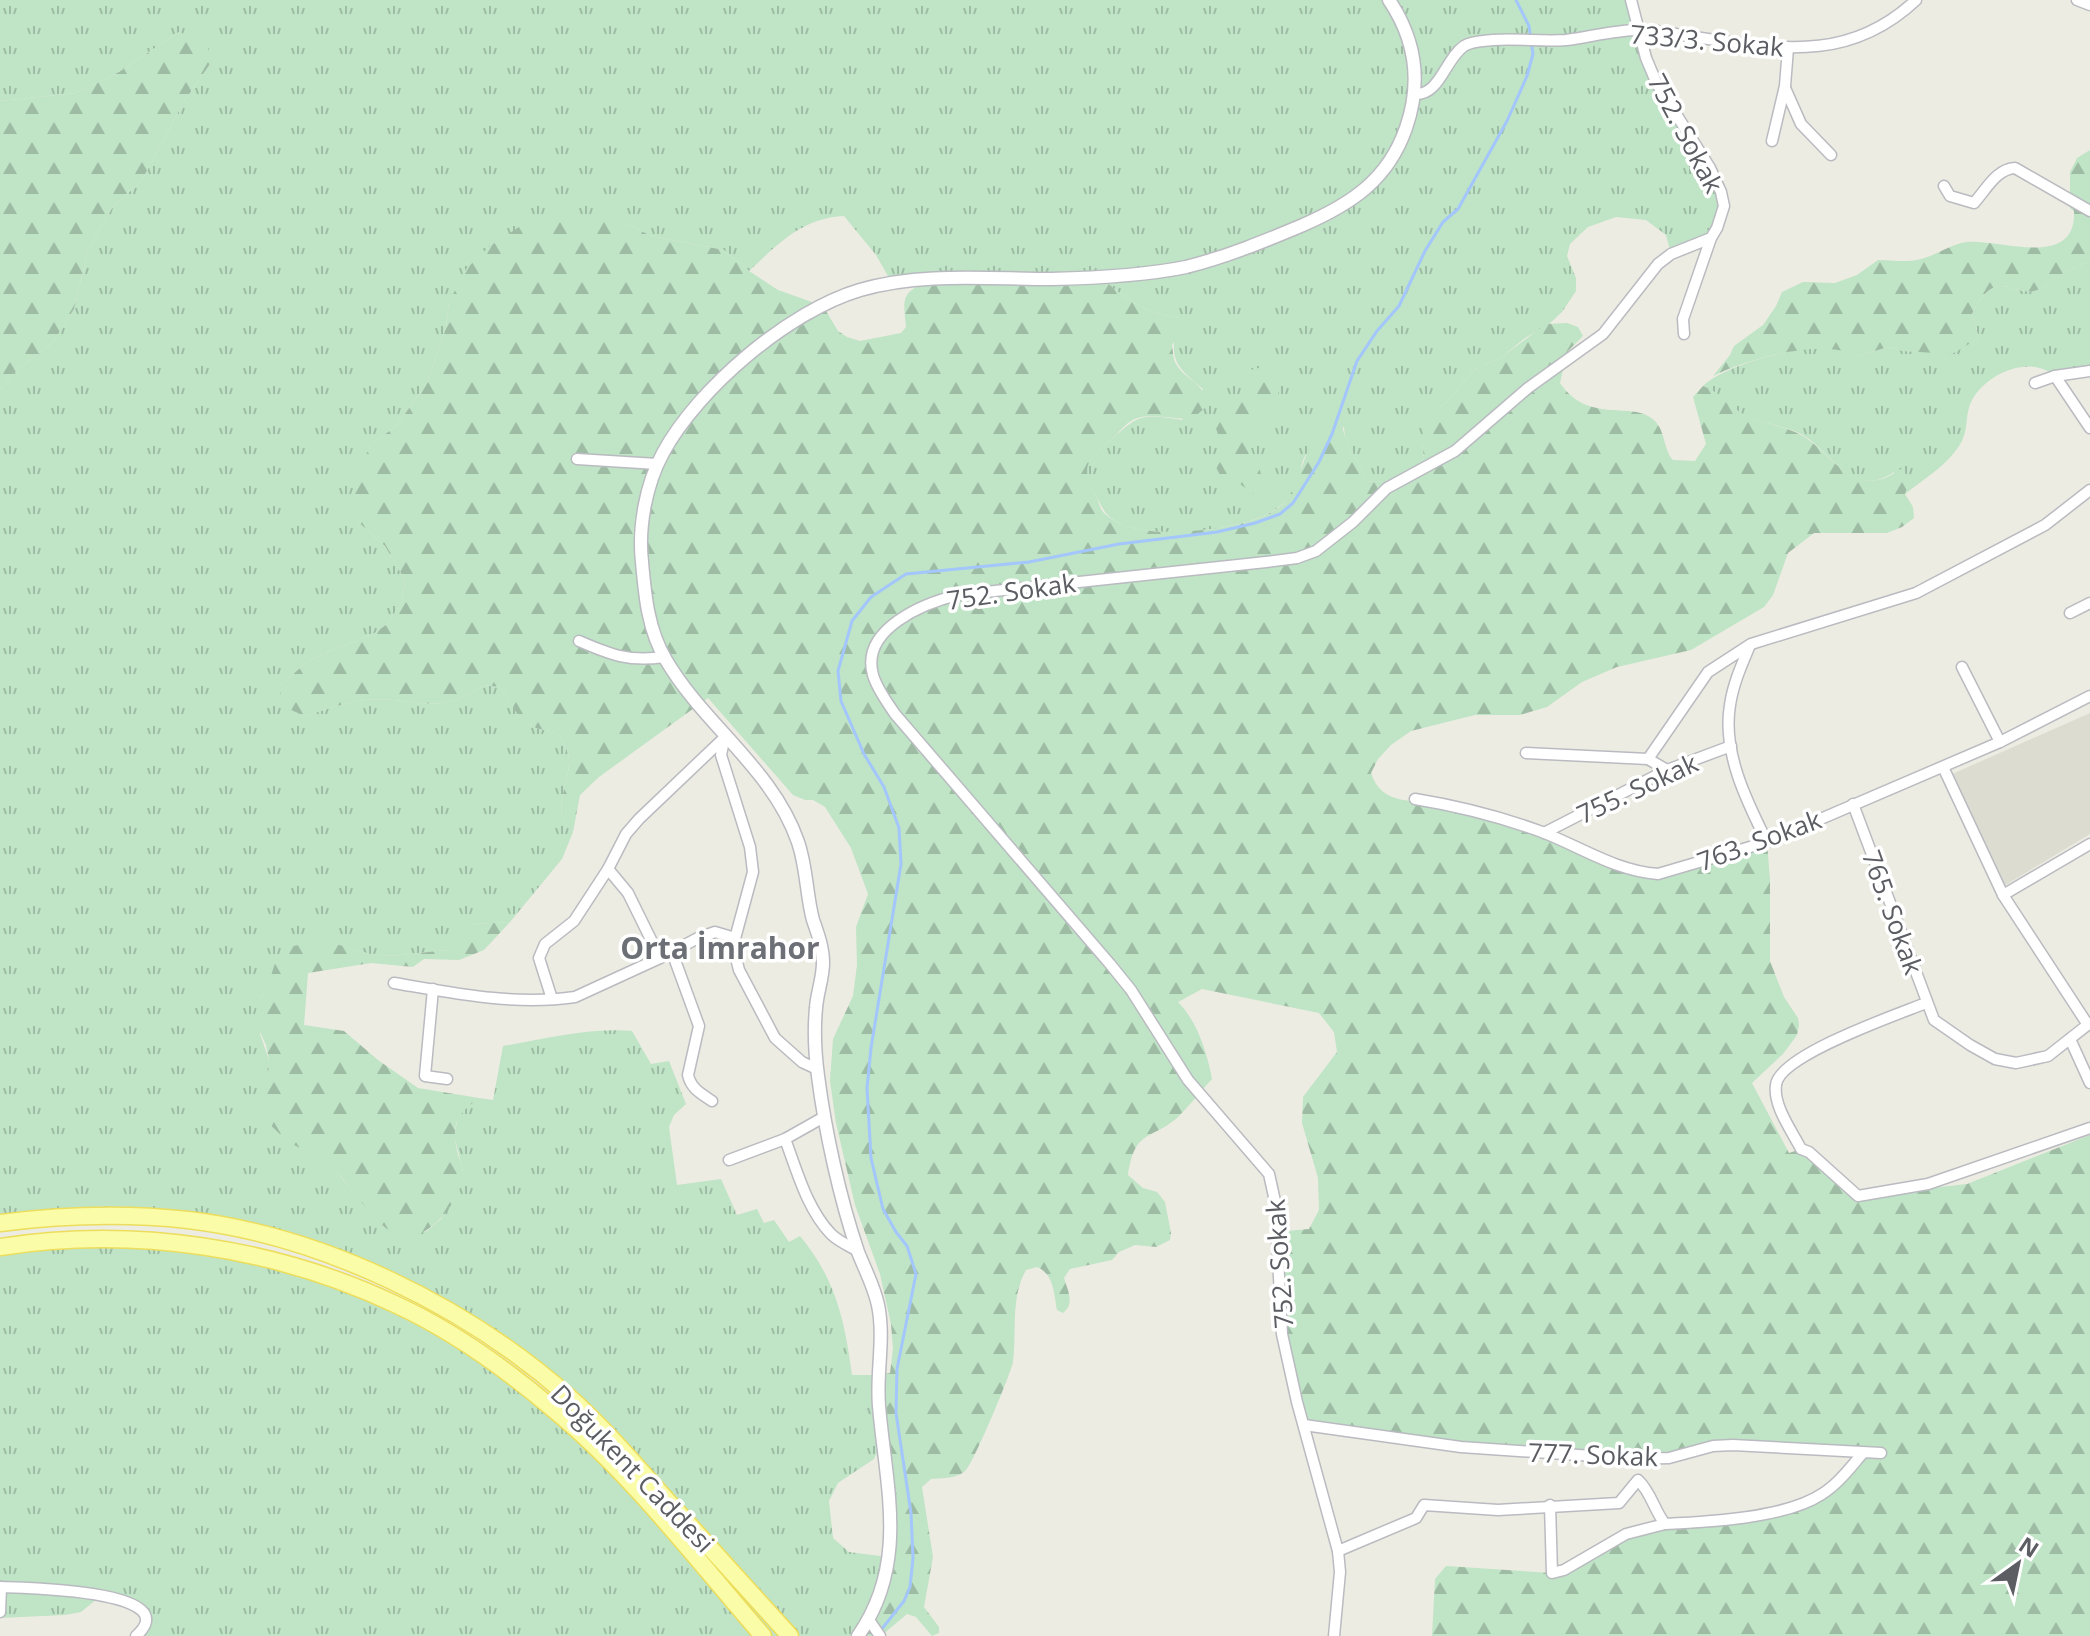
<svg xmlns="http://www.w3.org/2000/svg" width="2090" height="1636" viewBox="0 0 2090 1636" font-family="'Open Sans',sans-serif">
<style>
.education{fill:#dddcd1}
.grass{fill:url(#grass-tufts)}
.forest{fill:url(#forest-firs)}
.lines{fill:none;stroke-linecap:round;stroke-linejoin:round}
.stream{stroke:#a3c6fc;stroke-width:3}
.minor-casing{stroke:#babbc1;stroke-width:13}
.tertiary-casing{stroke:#babbc1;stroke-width:15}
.primary-casing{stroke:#ecdd5c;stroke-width:19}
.minor{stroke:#fff;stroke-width:10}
.tertiary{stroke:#fff;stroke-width:12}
.primary{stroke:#fbfca8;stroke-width:16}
.labels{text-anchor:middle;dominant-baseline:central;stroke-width:7;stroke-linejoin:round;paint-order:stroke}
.street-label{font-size:26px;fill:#5b5d63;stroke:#fff}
.quarter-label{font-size:30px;font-weight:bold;fill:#6c6f75;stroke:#fff}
</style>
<defs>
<pattern id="grass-tufts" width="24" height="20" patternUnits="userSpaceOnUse" patternTransform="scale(2)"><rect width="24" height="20" fill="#bfe4c6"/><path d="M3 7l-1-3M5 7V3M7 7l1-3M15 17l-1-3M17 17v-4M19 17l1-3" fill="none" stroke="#9ebca4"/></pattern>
<pattern id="forest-firs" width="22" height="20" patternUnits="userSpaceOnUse" patternTransform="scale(2)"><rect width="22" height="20" fill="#bfe4c6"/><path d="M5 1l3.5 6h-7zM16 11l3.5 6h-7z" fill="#9ebca4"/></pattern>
</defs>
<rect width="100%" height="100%" fill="#edece2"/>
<polygon class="education" points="2090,713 2090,834 2004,886 1950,775"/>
<g class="grass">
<path d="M0 0H1631L1646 58 1710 168 1724 206 1711 238 1671 254 1666 235 1646 220 1616 217 1588 227 1570 244 1567 256 1576 278V291L1562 312 1549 324 1525 338 1503 356 1474 370 1448 401 1437 409 1422 444 1424 458C1412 474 1387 485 1367 481L1345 437 1344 427C1333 435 1312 445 1305 456 1300 464 1301 476 1297 485 1291 500 1275 511 1261 517 1228 531 1148 540 1117 522 1104 515 1102 506 1095 494 1077 463 1091 459 1111 440 1140 413 1143 414 1182 420L1203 389C1172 364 1169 357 1179 318 1147 313 1124 299 1101 277L892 283 876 255 844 216C802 218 778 244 749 271L724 250 651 236 626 223 592 219 449 302 446 328 427 383 397 425 370 446 354 518 385 546 405 580 402 602 387 624 375 633 309 660 281 685 304 716C322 711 340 704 358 701 410 692 433 721 484 685L499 687C510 697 517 720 529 725 548 735 557 723 567 750 577 776 545 811 573 832L562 859 510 922 473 924 454 947 446 950 392 956 370 954 325 941 272 977 266 991 259 998 260 1034 269 1060 267 1121 293 1144 312 1152 334 1169 384 1227 415 1234 427 1231 441 1219 463 1171 454 1135 458 1118 465 1107 479 1098 493 1100 503 1046C546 1039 588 1027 632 1031L651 1064 669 1061 686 1104 674 1115 669 1127 677 1185 721 1179 737 1215 757 1209 764 1223 774 1220 789 1242 800 1236C836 1279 845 1322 852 1375H880L884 1438 874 1459 838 1483 829 1501 833 1538 849 1552 888 1557 858 1636H136L144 1627 141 1610 102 1595 81 1612 65 1615 0 1618V1247L187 1245 330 1277 451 1335 677 1511 517 1356 338 1258 189 1221 0 1223V389L16 371 53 342 74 309 88 250 112 208 142 180 183 103 210 64 179 32 119 72 76 93 0 101Z"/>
<path d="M2090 261V371L2055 376C2030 354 1985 374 1971 402 1964 418 1970 432 1957 449 1944 467 1923 480 1905 494L1906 488 1894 472C1852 501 1832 451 1801 434 1785 426 1765 424 1748 417 1731 409 1721 393 1703 386 1724 365 1797 346 1828 347 1839 348 1848 351 1858 356L1888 347 1903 351 1952 353 1979 338 1972 314C1998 262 2013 301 2040 289 2046 287 2051 281 2056 278 2066 271 2079 266 2090 261Z"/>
</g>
<g class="forest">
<polygon points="179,32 207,42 210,64 183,103 142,180 112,208 88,250 74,309 53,342 16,371 0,389 0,101 76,93 119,72"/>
<path d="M2090 150V261C2079 266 2066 271 2056 278 2051 281 2046 287 2040 289 2013 301 1998 262 1972 314L1979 338 1952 354 1903 351 1888 347 1858 356C1822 337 1748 359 1713 376L1730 355 1734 346 1763 325 1776 306 1782 292 1803 282 1835 283 1857 275 1878 260C1893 260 1906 263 1921 259 1937 255 1951 244 1967 242 2000 239 2077 270 2074 211L2070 208V172L2077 158Z"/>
<path d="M558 212 626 223 651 236 724 250 749 271 778 290 823 306 838 331 847 337 860 341 901 333 906 327C903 297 901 293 930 280L1101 277C1124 299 1147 313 1179 318L1183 329 1172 345C1173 351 1173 359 1176 364 1187 382 1207 383 1206 407L1193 418C1175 421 1155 412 1138 418 1126 421 1119 433 1110 441 1088 461 1079 464 1096 496 1099 501 1099 507 1103 512 1123 533 1163 533 1190 531 1219 529 1260 524 1283 504 1303 486 1308 416 1340 418L1345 437 1367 481C1386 485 1412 474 1424 458L1422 444 1424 424 1437 409 1448 401 1474 370 1503 356 1546 324 1567 323 1578 327 1583 336 1567 352 1560 383C1589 426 1633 399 1655 421 1666 433 1663 449 1673 460L1695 461 1706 444 1693 397 1703 386C1720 392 1728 405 1743 414 1761 424 1783 425 1801 435 1828 449 1848 492 1885 478 1890 476 1895 472 1901 469L1910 478 1905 494 1913 507 1914 518 1902 527 1887 533H1814L1788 553 1773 595 1764 607 1691 650 1617 667 1582 682 1547 707 1520 715H1475L1411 731 1391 745 1378 759 1371 773C1382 807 1414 799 1444 804L1658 874 1767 842 1770 880V961L1784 997 1798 1018 1799 1025 1797 1035 1783 1054 1752 1083 1789 1153 1801 1149 1858 1196 1967 1184 2090 1135V1636H1432L1435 1579 1446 1566 1552 1573 1626 1534 1756 1516 1811 1500 1861 1454 1733 1445 1689 1455 1553 1454 1305 1422 1282 1334 1276 1232 1309 1229 1319 1210 1318 1178 1302 1123 1303 1097 1337 1052 1334 1032 1319 1013 1202 989 1178 1002C1197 1021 1207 1052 1212 1079 1201 1091 1190 1105 1178 1117 1151 1141 1135 1128 1128 1175L1143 1188 1157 1192 1165 1202 1171 1233 1170 1240 1156 1247 1135 1245 1119 1252 1112 1260 1070 1269 1064 1278C1068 1291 1075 1304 1063 1313L1057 1310C1054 1294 1054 1274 1037 1267L1026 1270C1010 1299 1017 1331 1013 1362 1011 1373 974 1462 966 1470 958 1479 942 1478 931 1479L922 1487 933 1557 924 1607 939 1627V1633L932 1636 916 1617 907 1614 881 1636H858L886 1570 880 1375 890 1373 893 1349 891 1324 880 1274 855 1205 836 1123 830 1081 833 1039 853 996 857 965 856 927 868 894 851 848 825 807 813 800H805L793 795 708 698 599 777 580 795 573 832C545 811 577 776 567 750 557 723 548 735 529 725 516 719 510 697 499 687L484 685C433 721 410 692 358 701 340 704 322 711 304 716L279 704 281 685 309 660 375 633 387 624 402 602 405 580 385 546 354 518V483L370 446 397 425 427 383 446 328 449 302 466 269 490 246 519 227Z"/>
<path d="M1263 367 1269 368 1278 379V394L1275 402 1250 443C1251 457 1263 467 1261 481L1268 490 1266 497 1259 498 1236 481 1221 477 1216 467 1219 437 1213 420 1216 412 1231 414 1246 393 1250 370Z"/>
<path d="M510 922 484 950 459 960 424 959 413 967 371 963 308 973 304 1025 344 1031 378 1060 418 1088 479 1098C455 1116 451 1125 458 1155 460 1160 463 1167 463 1173 462 1191 451 1208 438 1221 389 1268 362 1192 331 1167 319 1157 307 1152 294 1145 284 1139 275 1129 266 1121L269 1060 266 1045 254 1019 259 998 266 991 277 957 293 946 326 941 370 954 392 956 446 950 454 946 473 924Z"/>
</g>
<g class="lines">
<polyline class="stream" points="881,1630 904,1601 910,1587 913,1558 911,1513 896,1413 897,1369 916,1274 907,1246 896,1232 883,1209 871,1158 867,1088 871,1048 901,864 899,828 884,787 864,754 841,701 838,671 852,621 871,597 906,574 1029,562 1119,544 1217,532 1255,523 1280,514 1293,503 1319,462 1332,434 1357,361 1377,331 1399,306 1425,251 1443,222 1458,209 1507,121 1527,76 1533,54 1529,26 1516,0"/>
<g class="minor-casing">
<g id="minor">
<polyline points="2077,0 2090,5"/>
<polyline points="1785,88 1801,124 1831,155"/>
<path d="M1414 94C1440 96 1445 59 1464 46 1472 41 1484 41 1493 40 1518 38 1542 42 1566 40 1590 37 1615 30 1639 30 1656 29 1675 34 1693 37 1777 48 1848 64 1916 0"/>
<polyline points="1772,141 1785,86 1788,48"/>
<path d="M1944 186 1950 196 1974 203C1986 190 1996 169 2015 168L2090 211"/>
<polyline points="1684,334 1683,319 1711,238"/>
<polyline points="2055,376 2090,428"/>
<polyline points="2035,383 2055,376 2090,371"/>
<polyline points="577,459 657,464"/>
<polyline points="2070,613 2090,603"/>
<path d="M579 641C611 655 629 662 664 657"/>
<path d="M1750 645C1742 664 1733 684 1730 705 1722 752 1747 802 1767 842"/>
<polyline points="1962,667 2000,742"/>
<polyline points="725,736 721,755 750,847 753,872 733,946 739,970 775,1038 802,1062 817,1069"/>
<polyline points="1526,753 1648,759"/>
<polyline points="1943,767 2003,895 2088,1025"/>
<polyline points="1667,770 1648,759 1708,672 1751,644 1916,593 2045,525 2090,490"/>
<path d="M1415 799C1458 806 1501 817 1542 832 1581 847 1616 871 1658 874L1767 842 2000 742 2090 696"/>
<polyline points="1853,804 1934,1020 1970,1045 1995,1059 2016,1063 2048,1056 2090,1023"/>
<polyline points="1544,833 1667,770 1731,746"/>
<polyline points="608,869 628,893 660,958"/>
<polyline points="2003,895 2090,844"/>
<path d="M672 952 699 1026 688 1075C691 1089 702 1094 712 1101"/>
<path d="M394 983C453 993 515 1006 575 997L660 958 698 938 715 932 735 938"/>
<polyline points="433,989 425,1076 447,1079"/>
<polyline points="552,999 539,958 545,944 574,921 608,869 626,834 639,819 724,738"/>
<path d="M1926 1003C1899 1014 1779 1055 1776 1085 1773 1106 1792 1131 1801 1149L1809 1152 1858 1196 1928 1184 2090 1128"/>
<polyline points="2070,1039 2090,1083"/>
<path d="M785 1139C797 1171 807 1209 831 1234 838 1241 849 1246 858 1251"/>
<polyline points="729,1160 785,1139 824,1117"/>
<polyline points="1304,1425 1461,1447 1636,1459 1669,1458 1713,1446 1733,1445 1881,1453"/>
<polyline points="1550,1505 1552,1573 1564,1570 1626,1534 1665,1524"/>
<path d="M1338 1551 1416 1518 1424 1505 1498 1510 1619 1503 1638 1480C1651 1492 1654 1510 1665 1524 1709 1522 1786 1518 1822 1494 1838 1484 1850 1468 1862 1454"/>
<path d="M0 1587C17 1588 189 1589 136 1636"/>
<polyline points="0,1612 1,1587"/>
<polyline points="869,1620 880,1636"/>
<path d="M1334 1636 1340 1572 1338 1551 1297 1402 1282 1334 1275 1201 1269 1174 1188 1080 1131 990 1110 964 895 714C887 702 877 689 873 675 860 629 924 603 958 595L1266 562 1297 558 1316 551 1353 522 1387 488 1455 451 1528 388 1603 334 1658 264 1671 254 1711 238 1717 228 1724 206 1721 192 1710 168 1657 84 1646 58 1631 0"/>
</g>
</g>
<g class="tertiary-casing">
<path id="tertiary" d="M858 1636C909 1563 886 1488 879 1406 876 1373 885 1339 878 1305 874 1286 865 1270 858 1252 840 1199 825 1131 818 1076 815 1054 814 1029 816 1008 817 993 823 978 823 963 823 948 818 934 813 920 806 894 807 868 798 842 773 769 704 725 666 660 648 630 645 596 642 562 638 527 646 484 663 453 698 388 789 311 860 290 921 272 988 279 1051 279 1095 278 1142 276 1186 267 1226 257 1265 241 1303 225 1351 204 1388 180 1406 128 1422 82 1416 40 1389 0"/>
</g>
<g class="primary-casing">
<g id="primary">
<path d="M0 1223C62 1215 125 1213 188 1220 323 1236 466 1306 568 1396 603 1427 633 1462 664 1497 706 1543 748 1590 790 1636"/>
<path d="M0 1247C133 1226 275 1247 397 1305 453 1331 506 1369 553 1409 632 1474 696 1559 763 1636"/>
</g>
</g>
<use href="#minor" class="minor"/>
<use href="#tertiary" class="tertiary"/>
<use href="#primary" class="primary"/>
</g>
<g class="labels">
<g class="street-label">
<text transform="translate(1707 40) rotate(5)">733/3. Sokak</text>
<text transform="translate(1686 133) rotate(62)">752. Sokak</text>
<text transform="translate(1011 591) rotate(-8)">752. Sokak</text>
<text transform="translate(1637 788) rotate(-25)">755. Sokak</text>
<text transform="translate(1759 840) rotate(-20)">763. Sokak</text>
<text transform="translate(1893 912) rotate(70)">765. Sokak</text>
<text transform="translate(1279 1264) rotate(-94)">752. Sokak</text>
<text transform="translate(1593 1454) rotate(2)">777. Sokak</text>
<text transform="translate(633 1468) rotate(46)">Doğukent Caddesi</text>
</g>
<g class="quarter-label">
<text x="720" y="947">Orta İmrahor</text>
</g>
</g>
<g transform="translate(2018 1564) rotate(33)" stroke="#ffffff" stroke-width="6" paint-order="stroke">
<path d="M0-6L14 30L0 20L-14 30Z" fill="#5b5d63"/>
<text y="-12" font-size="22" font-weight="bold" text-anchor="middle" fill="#5b5d63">N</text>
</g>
</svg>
